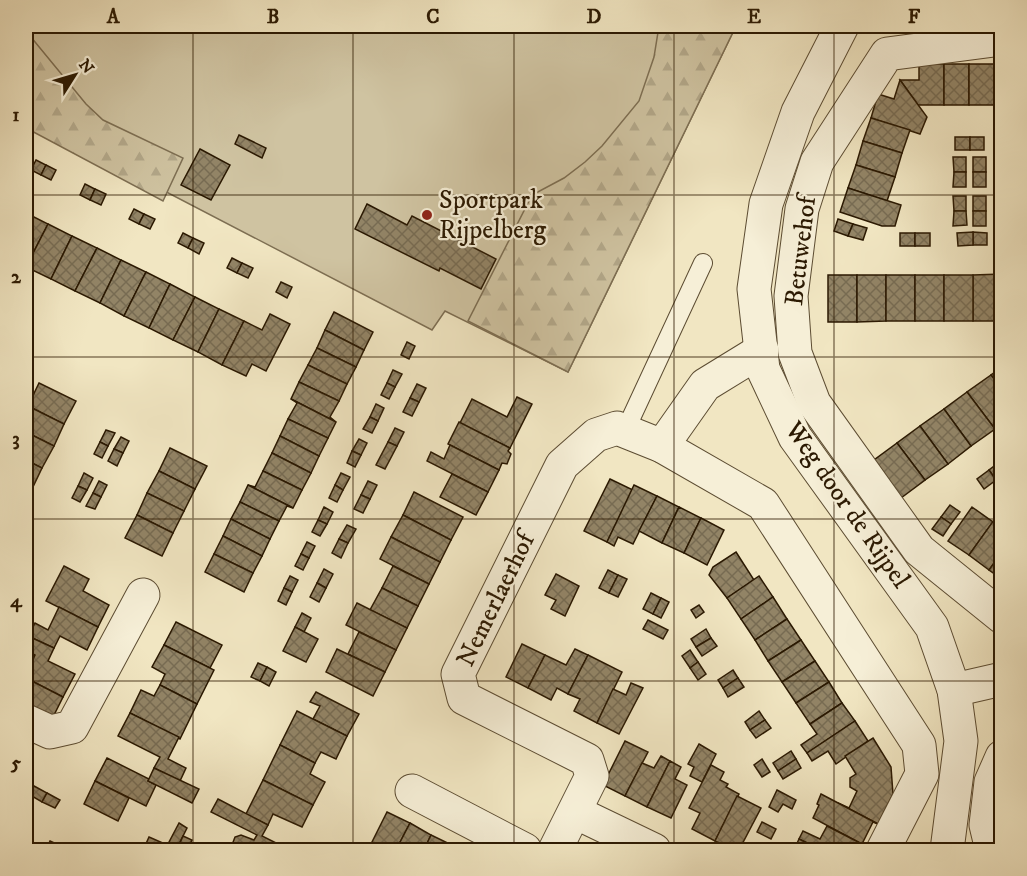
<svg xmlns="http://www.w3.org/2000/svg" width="1027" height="876" viewBox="0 0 1027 876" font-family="'IM FELL DW Pica',serif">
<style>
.green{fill:#cfc3a1;stroke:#7d6e52;stroke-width:1.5}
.forest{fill:url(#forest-firs);stroke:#7d6e52;stroke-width:1.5}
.building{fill:url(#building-cross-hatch);stroke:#2b1902;stroke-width:1.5}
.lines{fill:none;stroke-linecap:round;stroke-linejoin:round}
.service-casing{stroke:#5c4c32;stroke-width:20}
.minor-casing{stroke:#5c4c32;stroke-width:35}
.tertiary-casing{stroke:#5c4c32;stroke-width:35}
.service{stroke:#f6efd7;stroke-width:18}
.minor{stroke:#f6efd7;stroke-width:33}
.tertiary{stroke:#f6efd7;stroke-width:33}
.grid{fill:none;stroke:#2b1902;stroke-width:1.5;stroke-opacity:0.55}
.poi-dot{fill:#8f2418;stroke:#f6efd7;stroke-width:2}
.labels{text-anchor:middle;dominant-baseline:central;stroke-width:4.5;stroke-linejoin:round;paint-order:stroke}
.poi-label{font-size:26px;fill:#2b1902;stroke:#f6efd7;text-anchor:start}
.street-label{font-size:26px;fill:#2b1902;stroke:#f6efd7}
.neatline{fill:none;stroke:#2b1902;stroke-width:2}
.grid-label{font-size:20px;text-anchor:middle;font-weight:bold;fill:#2b1902}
</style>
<defs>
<pattern id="forest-firs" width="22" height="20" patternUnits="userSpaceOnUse" patternTransform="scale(1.5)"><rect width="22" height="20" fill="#cfc3a1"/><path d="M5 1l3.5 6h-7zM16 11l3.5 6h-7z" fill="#b2a789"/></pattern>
<pattern id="building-cross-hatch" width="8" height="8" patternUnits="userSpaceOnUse" patternTransform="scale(1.5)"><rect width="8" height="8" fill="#928466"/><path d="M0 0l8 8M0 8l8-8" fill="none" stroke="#776b52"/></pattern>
</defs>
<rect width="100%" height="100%" fill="#f1e6c2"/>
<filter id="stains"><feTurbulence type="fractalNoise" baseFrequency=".00333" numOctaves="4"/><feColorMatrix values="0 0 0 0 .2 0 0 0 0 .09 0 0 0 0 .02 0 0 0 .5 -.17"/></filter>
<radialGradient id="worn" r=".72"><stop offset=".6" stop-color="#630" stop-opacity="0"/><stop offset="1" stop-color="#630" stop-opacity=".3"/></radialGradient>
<polygon class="green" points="26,26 736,26 568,372 445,311 432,330 26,119"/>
<g class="forest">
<polygon points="659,26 736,26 568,372 468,321 532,195 564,178 585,162 602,146 639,101 654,57"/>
<polygon points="26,31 86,104 103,120 183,158 163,201 26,128"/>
</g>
<g class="building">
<polygon points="919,64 944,64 944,105 918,105 900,80 919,80"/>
<rect x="944" y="64" width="25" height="41"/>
<rect x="969" y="64" width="25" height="41"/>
<rect x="994" y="64" width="8" height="41"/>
<polygon points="900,80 927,117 920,134 871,118 878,94 894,99"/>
<polygon points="871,118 910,130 902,153 863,141"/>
<polygon points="239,135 266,148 262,158 235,144"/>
<rect x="955" y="137" width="15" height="13"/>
<rect x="970" y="137" width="14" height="13"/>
<polygon points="863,141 902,153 895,177 856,165"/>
<polygon points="200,149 230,165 211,200 181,185"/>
<polygon points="953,157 966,157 966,172 954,172"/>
<rect x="973" y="157" width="13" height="15"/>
<polygon points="36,160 46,165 41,175 31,170"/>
<polygon points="46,165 56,170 51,180 41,175"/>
<polygon points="856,165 895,177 887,201 848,188"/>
<polygon points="954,172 966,172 966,187 953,187"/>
<rect x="973" y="172" width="13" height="15"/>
<polygon points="85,184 95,189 90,200 80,195"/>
<polygon points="848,188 901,205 895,226 882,226 840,212"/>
<polygon points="95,189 106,194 101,205 90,200"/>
<polygon points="953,196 966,196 966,211 954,211"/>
<rect x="973" y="196" width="13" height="15"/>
<polygon points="367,204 407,225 412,216 496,259 481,289 440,268 439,271 355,229"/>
<polygon points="134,209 144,214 139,224 129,219"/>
<polygon points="954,211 966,211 967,225 953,226"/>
<rect x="973" y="211" width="13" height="15"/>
<polygon points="26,213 48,224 26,267"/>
<polygon points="144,214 155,219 150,229 139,224"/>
<polygon points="838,219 853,224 848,236 834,231"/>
<polygon points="48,224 72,236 51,279 26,267"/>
<polygon points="853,224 867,228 863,240 848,236"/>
<polygon points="973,232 987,233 987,245 973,245"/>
<polygon points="973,232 973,245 958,246 957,233"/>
<polygon points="183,233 193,238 188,248 178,243"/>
<rect x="900" y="233" width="15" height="13"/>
<rect x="915" y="233" width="15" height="13"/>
<polygon points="72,236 97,248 75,291 51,279"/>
<polygon points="193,238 204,243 199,254 188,248"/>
<polygon points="97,248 121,260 100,303 75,291"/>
<polygon points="232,258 242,263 237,273 227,268"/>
<polygon points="121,260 146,272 124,316 100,303"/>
<polygon points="242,263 253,268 248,278 237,273"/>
<polygon points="146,272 170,284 149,328 124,316"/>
<polygon points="1002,274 1002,321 973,321 973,275"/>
<rect x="828" y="275" width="29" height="47"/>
<polygon points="857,275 886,275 886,321 857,322"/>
<rect x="886" y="275" width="29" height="46"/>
<rect x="915" y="275" width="29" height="46"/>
<rect x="944" y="275" width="29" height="46"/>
<polygon points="281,282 292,287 287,298 276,292"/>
<polygon points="170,284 195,297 173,340 149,328"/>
<polygon points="195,297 219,309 198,352 173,340"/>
<polygon points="219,309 244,321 222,365 198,352"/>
<polygon points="334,312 373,332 364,350 325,330"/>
<polygon points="270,314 290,324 266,371 252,364 246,376 222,365 244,321 262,330"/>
<polygon points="325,330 364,350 356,367 317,348"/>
<polygon points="407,342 415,346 409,359 401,355"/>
<polygon points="317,348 356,367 347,384 308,365"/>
<polygon points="308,365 347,384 339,401 299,382"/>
<polygon points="1002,367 1002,389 991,375"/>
<polygon points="393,370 402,374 395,387 387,383"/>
<polygon points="991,375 1002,389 1002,424 995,429 967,392"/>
<polygon points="299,382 339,401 330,417 336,422 291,399"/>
<polygon points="39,383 76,401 64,424 28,406"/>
<polygon points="387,383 395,387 389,399 381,395"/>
<polygon points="417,384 426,388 419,402 410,398"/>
<polygon points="967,392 995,429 971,446 944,409"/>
<polygon points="517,397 532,404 510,448 460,423 472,399 507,417"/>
<polygon points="410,398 419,402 412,416 403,412"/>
<polygon points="291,399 336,422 328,438 288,419 297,403"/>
<polygon points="376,404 384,408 378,421 370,417"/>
<polygon points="28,406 64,424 54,446 26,432 26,410"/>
<polygon points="944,409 971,446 948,464 920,426"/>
<polygon points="370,417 378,421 372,433 363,429"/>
<polygon points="288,419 328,438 319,456 280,436"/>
<polygon points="459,422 510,448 508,451 511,454 507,464 502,463 499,470 448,444"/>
<polygon points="920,426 948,464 925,480 897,443"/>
<polygon points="395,428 404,432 397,446 388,442"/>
<polygon points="106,430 115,433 108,446 100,442"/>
<polygon points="26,432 54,446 42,468 26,460"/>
<polygon points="280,436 319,456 311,473 272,453"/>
<polygon points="121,437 129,441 123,453 114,449"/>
<polygon points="359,439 367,443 361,455 352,451"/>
<polygon points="100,442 108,446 102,458 94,454"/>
<polygon points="388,442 397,446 385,469 376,465"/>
<polygon points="897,443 925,480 901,498 874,460"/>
<polygon points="450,445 499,470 488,492 427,461 431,452 444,459"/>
<polygon points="170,448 207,466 195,489 159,471"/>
<polygon points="114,449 123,453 117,466 108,461"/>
<polygon points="352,451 361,455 355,467 347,463"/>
<polygon points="272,453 311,473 302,490 263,471"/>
<polygon points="26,460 42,468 31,491 26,489"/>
<polygon points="1001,461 1002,476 996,480 989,470"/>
<polygon points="989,470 996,480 984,489 977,479"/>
<polygon points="159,471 195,489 184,511 147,493"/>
<polygon points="263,471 302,490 293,508 248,485 255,487"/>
<polygon points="84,473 93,478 87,490 78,486"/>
<polygon points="341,473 350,477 343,490 335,485"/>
<polygon points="452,474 488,492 476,515 440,497"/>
<polygon points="610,479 633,490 607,542 584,531"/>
<polygon points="99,481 107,485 101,497 93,493"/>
<polygon points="368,481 377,485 370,499 361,495"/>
<polygon points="248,485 293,508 287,506 279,521 240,502"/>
<polygon points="335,485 343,490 337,502 329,498"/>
<polygon points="634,485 657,496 633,544 618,537 614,546 607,542"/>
<polygon points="78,486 87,490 80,502 72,498"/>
<polygon points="414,492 463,517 451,540 403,515"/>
<polygon points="93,493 101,497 95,509 86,506"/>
<polygon points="147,493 184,511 173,533 137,515"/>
<polygon points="361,495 370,499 363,513 354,509"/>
<polygon points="657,496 679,507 662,543 639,531"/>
<polygon points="240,502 279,521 270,539 231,519"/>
<polygon points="950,505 960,512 951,524 941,517"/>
<polygon points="324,507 333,512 327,524 318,520"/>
<polygon points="679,507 701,518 684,553 662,543"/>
<polygon points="972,507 993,522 969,555 948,541"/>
<polygon points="999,513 1002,515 1002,552 989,570 969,555"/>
<polygon points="137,515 173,533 162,556 125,538"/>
<polygon points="403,515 451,540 440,562 391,537"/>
<polygon points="941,517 951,524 943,536 932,529"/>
<polygon points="701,518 724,530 707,565 684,553"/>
<polygon points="231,519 270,539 262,556 223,536"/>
<polygon points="318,520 327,524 320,536 312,532"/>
<polygon points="347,525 356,529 348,543 339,539"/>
<polygon points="223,536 262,556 253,573 214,554"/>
<polygon points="391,537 440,562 429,584 380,559"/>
<polygon points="339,539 348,543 341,558 332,553"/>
<polygon points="307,542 315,546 309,558 301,554"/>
<polygon points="736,552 754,580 727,598 709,575 713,567"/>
<polygon points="1002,552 1002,579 989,570"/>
<polygon points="214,554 253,573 244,592 205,572"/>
<polygon points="301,554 309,558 303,570 295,566"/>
<polygon points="64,566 89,579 83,591 109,605 98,627 46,601"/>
<polygon points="393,566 429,584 418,606 382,588"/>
<polygon points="324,569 333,574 326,588 317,583"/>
<polygon points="608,570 618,575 609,593 599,588"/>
<polygon points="556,574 579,586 565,616 551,609 556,600 545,595"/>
<polygon points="618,575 627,579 618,597 609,593"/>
<polygon points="290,576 298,580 292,592 284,588"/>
<polygon points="759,576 773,597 741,619 727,598"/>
<polygon points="317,583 326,588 319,602 310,597"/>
<polygon points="284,588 292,592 286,605 278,601"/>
<polygon points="382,588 418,606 407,628 370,610"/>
<polygon points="651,593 661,598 653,614 643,609"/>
<polygon points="773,597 787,619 755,640 741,619"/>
<polygon points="661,598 669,602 661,618 653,614"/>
<polygon points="357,603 407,628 396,650 346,625"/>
<polygon points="699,605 704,612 696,618 691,610"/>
<polygon points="59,607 98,627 87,650 60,636 54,648 28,636 35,623 48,630"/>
<polygon points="302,613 311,618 304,632 295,627"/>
<polygon points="787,619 801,640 768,661 755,640"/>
<polygon points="648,620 668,630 663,639 643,629"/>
<polygon points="176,622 222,645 210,668 164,645"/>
<polygon points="295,627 318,639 306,662 283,651"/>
<polygon points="706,629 711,638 696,647 691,639"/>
<polygon points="359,632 396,650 385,672 348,654"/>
<polygon points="28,636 54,648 48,661 75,674 63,697 26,678 26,674 35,655 26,650 26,642"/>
<polygon points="711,638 717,646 702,656 696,647"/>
<polygon points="801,640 815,661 782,682 768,661"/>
<polygon points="522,644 545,655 528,688 506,677"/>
<polygon points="164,645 214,670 197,704 160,685 165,674 152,667"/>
<polygon points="337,649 385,672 373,696 326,672"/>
<polygon points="575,649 588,655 568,694 557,688 551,700 528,688 545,655 566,665"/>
<polygon points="690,650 698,662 690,668 682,656"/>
<polygon points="588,655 622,672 597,723 574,711 580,699 568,694"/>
<polygon points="815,661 829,682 796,703 782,682"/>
<polygon points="698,662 706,674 698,680 690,668"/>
<polygon points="258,663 267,667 260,681 251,677"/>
<polygon points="267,667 276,672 269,686 260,681"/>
<polygon points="733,670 738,678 723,688 718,680"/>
<polygon points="26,678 63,697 52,719 26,706"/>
<polygon points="738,678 744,687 728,697 723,688"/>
<polygon points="829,682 842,703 810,724 796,703"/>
<polygon points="631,683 643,688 619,734 597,723 613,689 626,695"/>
<polygon points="160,685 197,704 180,739 130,713 141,690 154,696"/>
<polygon points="316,692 359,714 347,736 313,719 320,706 310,702"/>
<polygon points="842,703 855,721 807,753 801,745 817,734 810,724"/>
<polygon points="297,711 347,736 336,759 321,752 315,763 280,745"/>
<polygon points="759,711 765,720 750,730 745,722"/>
<polygon points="130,713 179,737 168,759 186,768 180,781 154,768 160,757 118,736"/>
<polygon points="765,720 771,728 756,738 750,730"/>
<polygon points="855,721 868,741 836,764 828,751 812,761 807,753"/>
<polygon points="873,738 891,767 893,794 878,824 838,803 849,808 857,791 850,787 850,778 856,774 845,756"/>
<polygon points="625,741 648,752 625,796 603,785"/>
<polygon points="699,744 716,754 702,782 690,776 694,767 688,764"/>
<polygon points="280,745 315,763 310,774 325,782 313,805 263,780"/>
<polygon points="791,751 796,759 778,771 773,763"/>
<polygon points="661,756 670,761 647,807 625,796 642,763 654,768"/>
<polygon points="107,758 149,779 148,781 156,785 146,806 95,781"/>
<polygon points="762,759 770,772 762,777 754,765"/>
<polygon points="796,759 801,768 783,779 778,771"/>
<polygon points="670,761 681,767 675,779 687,785 671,818 647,807"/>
<polygon points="711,765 724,772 720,780 728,784 726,787 739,794 715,841 692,829 700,813 689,808"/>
<polygon points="154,768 199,789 192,803 148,781"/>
<polygon points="263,780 313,805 302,827 273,814 268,825 246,814"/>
<polygon points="95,781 129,798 118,821 84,804"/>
<polygon points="34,786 47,793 42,802 30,795"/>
<polygon points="777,790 796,800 792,809 783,804 778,812 769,807"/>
<polygon points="47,793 60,800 55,808 42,802"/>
<polygon points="821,794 878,824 873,822 862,844 813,818 819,805 817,804"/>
<polygon points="737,796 761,808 739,850 734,850 715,841"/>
<polygon points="218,799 268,825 262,836 290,850 235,850 232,845 235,837 241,835 254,840 257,835 211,812"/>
<polygon points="387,812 410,823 396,850 370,850 372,846 370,846"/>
<polygon points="762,822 776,829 771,839 757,832"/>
<polygon points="179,823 187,828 176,850 167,846"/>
<polygon points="410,823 431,835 424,850 396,850"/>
<polygon points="827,826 862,844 859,850 821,850 799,839 803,831 820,839"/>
<polygon points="431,835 454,846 452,850 424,850"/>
<polygon points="183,836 192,840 187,850 177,850"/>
<polygon points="149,837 163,843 159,850 145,846"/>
<polygon points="799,839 821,850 794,850"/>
<polygon points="50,841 69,850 46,850"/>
</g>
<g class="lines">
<g class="service-casing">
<polyline id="service" points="625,431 703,263"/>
</g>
<g class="minor-casing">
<g id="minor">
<polyline points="1002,39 887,54 817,162 802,209 791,296 795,353 814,403 919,550 1002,617"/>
<polyline points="662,446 705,385 762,350"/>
<polyline points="954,690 1002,679"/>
<polyline points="26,721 50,732 72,727 143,595"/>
<polyline points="412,791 525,850"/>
<polyline points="575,812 654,850"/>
<polyline points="555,850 592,776 587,760 464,698 458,674 562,465 596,435 617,428 662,446 763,504 919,745 922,774 883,850"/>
<polyline points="992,850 986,825 991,782 1002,757"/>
</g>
</g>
<g class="tertiary-casing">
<polyline id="tertiary" points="842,26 798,112 766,204 754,289 763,369 795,437 932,627 954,690 961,741 947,850"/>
</g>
<use href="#service" class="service"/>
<use href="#minor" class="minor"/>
<use href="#tertiary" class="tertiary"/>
</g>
<path class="grid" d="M193 26V850M353 26V850M514 26V850M674 26V850M834 26V850M26 195H1002M26 357H1002M26 519H1002M26 681H1002"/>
<circle class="poi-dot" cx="427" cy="215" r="6"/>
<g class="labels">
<g class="poi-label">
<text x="439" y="200">Sportpark<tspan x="439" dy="30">Rijpelberg</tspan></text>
</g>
<g class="street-label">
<text transform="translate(801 251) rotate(-83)">Betuwehof</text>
<text transform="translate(847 505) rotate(55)">Weg door de Rijpel</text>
<text transform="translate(496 600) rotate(-64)">Nemerlaerhof</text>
</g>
</g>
<rect width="1027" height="876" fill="none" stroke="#f1e6c2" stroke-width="66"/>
<g transform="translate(75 75) rotate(53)" stroke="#f6efd7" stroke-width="4.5" paint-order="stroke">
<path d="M0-4.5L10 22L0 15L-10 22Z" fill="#2b1902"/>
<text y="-9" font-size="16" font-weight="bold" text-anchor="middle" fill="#2b1902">N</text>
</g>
<rect x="33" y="33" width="961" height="810" class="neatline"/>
<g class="grid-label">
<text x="113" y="23">A</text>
<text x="273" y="23">B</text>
<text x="433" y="23">C</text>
<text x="594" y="23">D</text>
<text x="754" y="23">E</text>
<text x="914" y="23">F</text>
<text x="16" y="121">1</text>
<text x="16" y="283">2</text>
<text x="16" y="445">3</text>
<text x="16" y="607">4</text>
<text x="16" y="769">5</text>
</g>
<rect width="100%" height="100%" filter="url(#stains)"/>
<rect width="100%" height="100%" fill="url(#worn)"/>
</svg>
